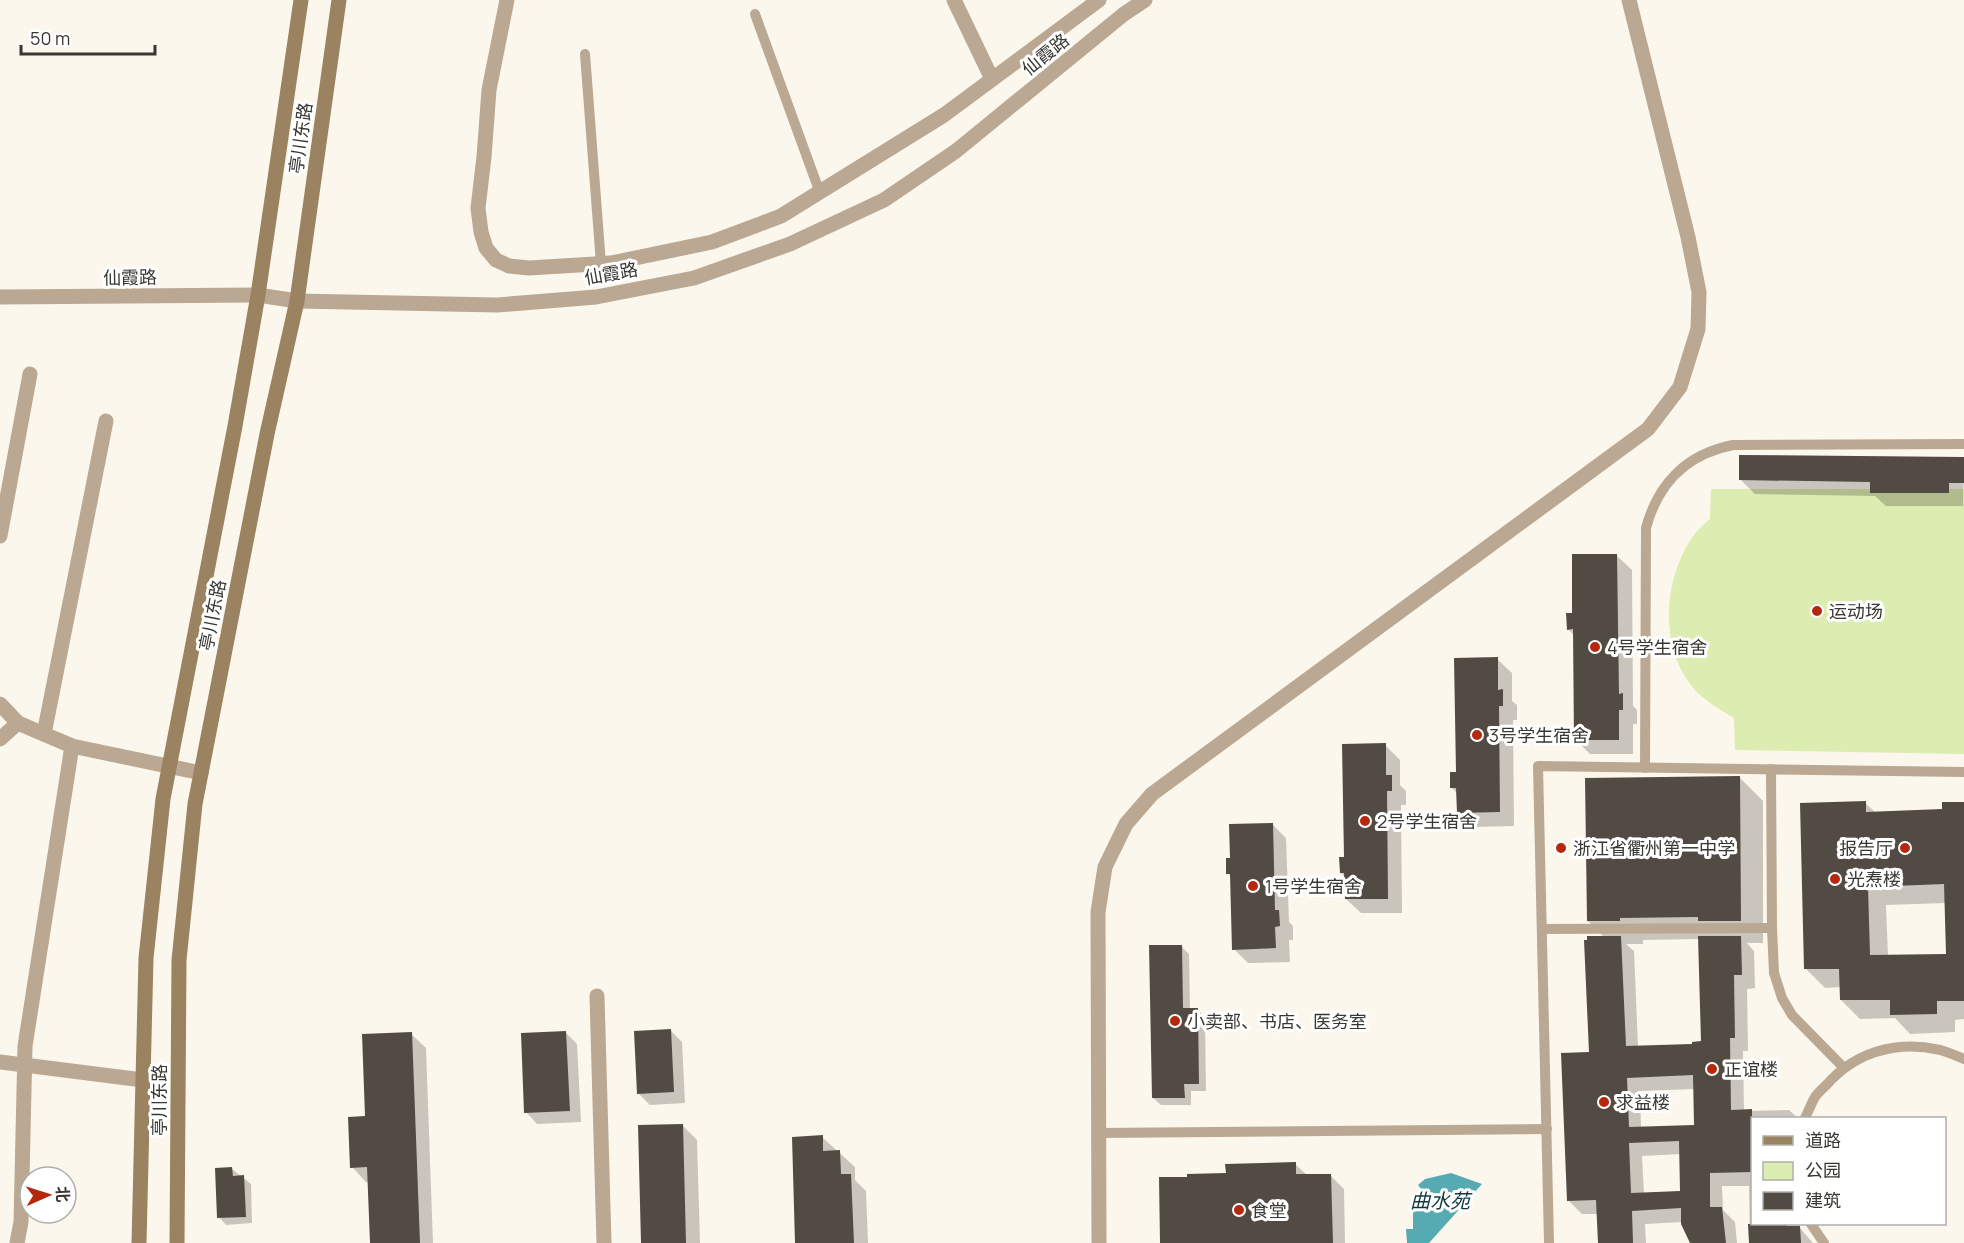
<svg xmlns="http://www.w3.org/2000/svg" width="1964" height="1243" viewBox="0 0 1964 1243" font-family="Manrope,'Noto Sans SC',sans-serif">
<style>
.green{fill:#ddecb0}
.water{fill:#56abb3}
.shadow{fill:#0003;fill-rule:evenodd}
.building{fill:#514b43;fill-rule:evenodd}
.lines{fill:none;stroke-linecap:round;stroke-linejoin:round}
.service{stroke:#baa892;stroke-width:10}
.minor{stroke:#baa892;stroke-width:15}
.tertiary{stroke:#baa892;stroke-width:15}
.secondary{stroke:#9b8260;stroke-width:15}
.poi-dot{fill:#b5280e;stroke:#fff;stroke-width:2}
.labels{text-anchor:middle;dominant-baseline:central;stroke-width:6;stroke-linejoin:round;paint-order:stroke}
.street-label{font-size:18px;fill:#383732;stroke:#fff}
.poi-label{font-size:18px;fill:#383732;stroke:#fff;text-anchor:start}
.water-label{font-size:20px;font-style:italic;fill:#113a3e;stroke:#fff}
</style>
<rect width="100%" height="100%" fill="#fcf7ec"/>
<path class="green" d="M1711 489H1964V754L1735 750 1734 718C1719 709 1701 699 1690 684 1659 643 1664 576 1694 535 1698 529 1704 524 1710 519Z"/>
<polygon class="water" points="1451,1173 1482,1184 1429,1243 1407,1243 1406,1229 1413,1229 1413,1205 1422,1190 1418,1185 1425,1179"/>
<g class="shadow">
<polygon points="1964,459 1963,506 1886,506 1875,496 1755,494 1741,480"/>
<polygon points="1617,556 1632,570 1633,706 1637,710 1637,724 1633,724 1633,754 1590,754 1575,739 1574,635 1568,629 1574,615"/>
<polygon points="1497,659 1512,673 1512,701 1517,705 1517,720 1513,720 1514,826 1473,827 1458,813 1458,794 1452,788"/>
<polygon points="1385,745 1400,760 1400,785 1406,791 1406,805 1401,805 1402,913 1361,913 1346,899 1346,878 1341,873"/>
<path d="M1740 778 1763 801V943H1747L1754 951 1755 988 1747 989 1748 1051H1743L1744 1111 1789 1110 1798 1118H1752V1224H1799V1227L1813 1243H1750L1749 1186H1722L1723 1210 1735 1222 1737 1243H1692L1683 1222 1645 1224 1646 1243H1599L1598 1214H1582L1569 1201 1605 938 1588 921ZM1700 939 1702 1043 1694 1045 1638 1047 1634 951 1626 944H1643V940ZM1695 1089 1696 1126 1641 1128 1640 1091ZM1681 1154 1682 1192 1644 1194 1642 1156Z"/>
<path d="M1865 803 1876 813 1944 810 1964 803V1019L1955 1020V1032L1910 1034 1895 1018 1860 1019 1841 1000V987L1825 988 1806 969ZM1946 903 1948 955 1888 956 1886 905Z"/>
<polygon points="1272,824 1286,838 1289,922 1293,926 1293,940 1289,940 1290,962 1248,963 1234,949 1232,878 1228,873"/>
<polygon points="1181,946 1189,954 1190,1010 1198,1010 1205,1017 1206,1091 1191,1091 1191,1105 1161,1105 1153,1098"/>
<polygon points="671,1031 682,1042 685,1103 650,1105 638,1093"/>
<polygon points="565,1032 577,1044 581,1122 537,1124 526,1112"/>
<polygon points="411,1034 426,1048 433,1243 371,1243 369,1182 366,1182 352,1167 367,1117"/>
<polygon points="683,1126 697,1140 700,1243 643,1243"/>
<polygon points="822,1137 855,1167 855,1180 866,1191 868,1243 797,1243"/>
<polygon points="1295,1164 1308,1176 1330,1175 1344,1189 1345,1243 1162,1243 1227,1175"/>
<polygon points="232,1169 251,1184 252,1223 226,1225 219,1217"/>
</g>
<g class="building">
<polygon points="1739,455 1964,457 1964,483 1949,483 1949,493 1870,493 1870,482 1739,480"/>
<polygon points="1572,554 1617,554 1619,694 1623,693 1623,710 1619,710 1619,740 1574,740 1573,629 1567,630 1566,613 1572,613"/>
<polygon points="1498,657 1498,690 1503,689 1503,706 1499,706 1500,812 1457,813 1456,788 1450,788 1450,772 1456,772 1454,658"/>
<polygon points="1386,743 1386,775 1392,775 1392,791 1387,791 1388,899 1345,899 1344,873 1340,873 1339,857 1344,857 1342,744"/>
<polygon points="1740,776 1741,921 1698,921 1698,917 1620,918 1620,921 1587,921 1585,778"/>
<path d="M1866 801V812L1942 809V802H1964V1001H1937V1014L1890 1015V1000H1840L1839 969H1804L1800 803ZM1944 884 1946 954 1870 955 1868 887Z"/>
<polygon points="1273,823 1275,910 1279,910 1280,926 1275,927 1276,948 1232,950 1230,874 1226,874 1226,858 1230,858 1229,824"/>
<path d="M1587 936H1621L1626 1046 1692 1044V1042L1701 1041 1698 936H1741L1742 975H1734L1735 1038H1730L1731 1110 1752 1109V1172L1710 1173V1207H1722L1726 1243H1690L1681 1224V1208L1632 1211 1633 1243H1598L1596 1200 1567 1201 1561 1053 1589 1052 1584 940H1587ZM1693 1075 1694 1125 1629 1127 1627 1078ZM1679 1141 1680 1191 1631 1193 1629 1143Z"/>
<polygon points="1149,945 1182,945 1183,1008 1198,1008 1199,1084 1184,1084 1185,1098 1152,1098"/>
<polygon points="671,1029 674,1092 637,1094 634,1031"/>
<polygon points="566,1031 570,1111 524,1113 521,1033"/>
<polygon points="412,1032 420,1243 370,1243 367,1167 350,1168 348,1117 365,1116 362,1034"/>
<polygon points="683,1124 686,1243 641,1243 638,1125"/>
<polygon points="823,1135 823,1151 840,1150 841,1174 851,1174 854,1243 795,1243 792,1137"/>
<polygon points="1296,1162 1296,1174 1331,1174 1333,1243 1160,1243 1159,1177 1187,1177 1187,1174 1226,1173 1225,1164"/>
<polygon points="232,1167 233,1176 244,1175 246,1217 217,1218 215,1168"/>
<polygon points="1748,1224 1787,1224 1787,1226 1800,1226 1801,1243 1749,1243"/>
</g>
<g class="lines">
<g class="service">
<polyline points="755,14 820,193"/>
<polyline points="585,54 601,264"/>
<path d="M1645 768 1646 528C1658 483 1687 454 1733 445L1964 444"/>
<polyline points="1771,769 1772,928 1774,973 1782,998 1792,1015 1843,1067"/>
<polyline points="1542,929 1772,928"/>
<path d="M1805 1118C1808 1112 1811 1104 1815 1097 1819 1091 1826 1086 1831 1080 1866 1044 1919 1037 1964 1059"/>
<polyline points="1099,1133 1547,1129"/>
<polyline points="1811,1224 1824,1243"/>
<polyline points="1549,1243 1538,766 1964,772"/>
</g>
<g class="minor">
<polyline points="507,0 489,90 484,157 478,208 481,232 486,248 496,260 509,266 529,268 611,263 712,242 781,216 944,115 1099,0"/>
<polyline points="954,0 992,79"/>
<polyline points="0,536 30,374"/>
<polyline points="0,704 18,723 72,746 201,773"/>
<polyline points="44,734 106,421"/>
<polyline points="0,739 18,723"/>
<polyline points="597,996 604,1243"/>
<polyline points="0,1062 143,1080"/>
<polyline points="17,1243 21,1222 25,1046 72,746"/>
</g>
<g class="tertiary">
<polyline points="0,297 258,295 297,301 497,305 596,297 694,278 790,244 884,200 956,151 1124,14 1145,0"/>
<polyline points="1099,1243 1098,912 1105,867 1126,824 1152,794 1648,429 1680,387 1698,329 1699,292 1688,237 1629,0"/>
</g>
<g class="secondary">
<polyline points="139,1243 146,958 163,799 235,426 258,295 301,0"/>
<polyline points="177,1243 179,960 195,804 267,434 297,301 339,0"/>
</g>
</g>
<g class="poi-dot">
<circle cx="1817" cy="611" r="6"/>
<circle cx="1595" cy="647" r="6"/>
<circle cx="1477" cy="735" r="6"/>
<circle cx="1365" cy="821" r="6"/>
<circle cx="1561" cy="848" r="6"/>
<circle cx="1905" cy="848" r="6"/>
<circle cx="1835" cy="879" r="6"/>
<circle cx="1253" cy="886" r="6"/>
<circle cx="1175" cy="1021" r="6"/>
<circle cx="1712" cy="1069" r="6"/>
<circle cx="1604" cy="1102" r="6"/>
<circle cx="1239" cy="1210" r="6"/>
</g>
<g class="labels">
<g class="street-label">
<text transform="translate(1045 54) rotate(-39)">仙霞路</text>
<text transform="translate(300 138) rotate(-82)">亭川东路</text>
<text transform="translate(611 273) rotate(-10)">仙霞路</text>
<text transform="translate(130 277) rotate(-1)">仙霞路</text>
<text transform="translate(212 615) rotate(-79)">亭川东路</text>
<text transform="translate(159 1100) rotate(-90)">亭川东路</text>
</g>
<g class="poi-label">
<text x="1829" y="611">运动场</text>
<text x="1607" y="647">4号学生宿舍</text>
<text x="1489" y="735">3号学生宿舍</text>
<text x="1377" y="821">2号学生宿舍</text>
<text x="1573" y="848">浙江省衢州第一中学</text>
<text x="1893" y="848" text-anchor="end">报告厅</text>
<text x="1847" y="879">光焘楼</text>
<text x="1265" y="886">1号学生宿舍</text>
<text x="1187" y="1021">小卖部、书店、医务室</text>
<text x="1724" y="1069">正谊楼</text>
<text x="1616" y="1102">求益楼</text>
<text x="1251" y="1210">食堂</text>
</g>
<g class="water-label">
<text x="1440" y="1200">曲水苑</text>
</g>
</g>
<rect x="1751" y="1117" width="195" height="108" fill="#ffffff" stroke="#afafad" stroke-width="1.5"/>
<rect x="1763" y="1136" width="30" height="9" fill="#9b8260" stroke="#afafad" stroke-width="1.5"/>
<text x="1805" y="1147" font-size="18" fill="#383732">道路</text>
<rect x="1763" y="1162" width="30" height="18" fill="#ddecb0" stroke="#afafad" stroke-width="1.5"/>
<text x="1805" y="1177" font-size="18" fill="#383732">公园</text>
<rect x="1763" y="1192" width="30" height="18" fill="#514b43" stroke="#afafad" stroke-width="1.5"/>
<text x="1805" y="1207" font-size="18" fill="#383732">建筑</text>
<g transform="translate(48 1195) rotate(87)"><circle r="28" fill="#ffffff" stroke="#afafad" stroke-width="1.5"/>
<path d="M0-4.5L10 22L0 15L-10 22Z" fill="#b5280e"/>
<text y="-9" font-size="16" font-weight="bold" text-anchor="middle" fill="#383732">北</text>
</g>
<path d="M21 45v9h134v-9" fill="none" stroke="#383732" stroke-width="3"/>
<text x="30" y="45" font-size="18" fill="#383732" stroke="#ffffff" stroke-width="4.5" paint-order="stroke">50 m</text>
</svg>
